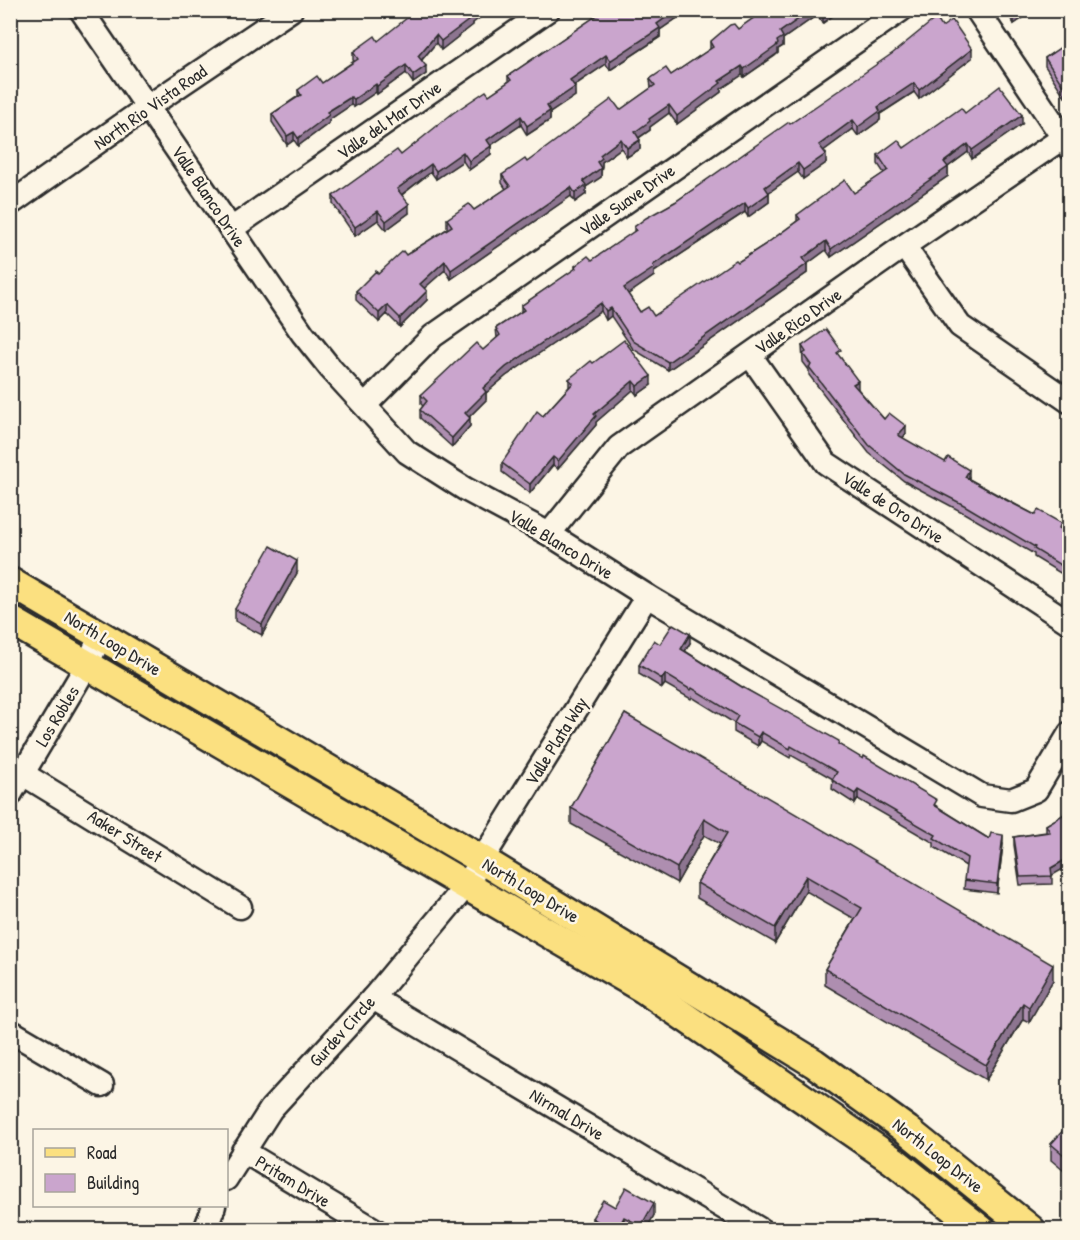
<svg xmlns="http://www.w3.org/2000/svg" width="1080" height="1240" viewBox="0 0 1080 1240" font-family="'Patrick Hand',sans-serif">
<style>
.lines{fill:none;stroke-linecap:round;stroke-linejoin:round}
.minor-casing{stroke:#2b2b2b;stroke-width:27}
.major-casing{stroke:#2b2b2b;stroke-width:33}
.minor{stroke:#fcf5e5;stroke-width:22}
.major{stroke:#fbe080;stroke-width:28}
.wall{fill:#ae8eb0;stroke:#2b2b2b;stroke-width:1.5}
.shaded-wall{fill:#8d7490;stroke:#2b2b2b;stroke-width:1.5}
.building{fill:#caa5cd;stroke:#2b2b2b;stroke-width:1.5}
.labels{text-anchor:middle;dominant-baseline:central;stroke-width:5;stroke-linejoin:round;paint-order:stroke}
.street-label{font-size:18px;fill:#2b2b2b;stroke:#fcf5e5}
</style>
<rect width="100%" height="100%" fill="#fcf5e5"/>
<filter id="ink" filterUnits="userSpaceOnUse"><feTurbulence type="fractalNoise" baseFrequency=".0167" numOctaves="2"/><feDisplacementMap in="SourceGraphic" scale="12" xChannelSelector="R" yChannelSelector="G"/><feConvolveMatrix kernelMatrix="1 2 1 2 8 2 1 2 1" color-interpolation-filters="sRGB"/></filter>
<g filter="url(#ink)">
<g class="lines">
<g class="minor-casing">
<g id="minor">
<polyline points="81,10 303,334 331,369 407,452 465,489 549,534 647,596 982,796 1011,800 1036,790 1070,733"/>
<polyline points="977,10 1070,148"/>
<polyline points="10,204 149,106 291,10"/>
<polyline points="231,229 548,10"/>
<polyline points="904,246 960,326 1070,402"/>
<polyline points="750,355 826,463 1070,623"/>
<polyline points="366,404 433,336 901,10"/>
<polyline points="549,534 619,447 904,246 1070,133"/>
<polyline points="10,766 240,907"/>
<polyline points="10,795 87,665 101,635"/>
<polyline points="373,998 761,1230"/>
<polyline points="10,1031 102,1085"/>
<polyline points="243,1151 375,1230"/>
<polyline points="226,1179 271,1109 373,998 465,887 647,596"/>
<polyline points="205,1230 214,1206"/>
</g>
</g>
<g class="major-casing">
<g id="major">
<polyline points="10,582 482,860 814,1063 907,1130 1031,1230"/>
<polyline points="10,620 644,989 894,1161 981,1230"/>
</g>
</g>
<use href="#minor" class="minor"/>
<use href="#major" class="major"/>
</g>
<g class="wall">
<polygon points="605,10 689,10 660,30 660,37 610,70 606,64 574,86 575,96 550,113 550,120 527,135 521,125 491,145 491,154 469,170 463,161 436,179 431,172 402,195 409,213 386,230 378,220 355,236 333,204 333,196 401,155 508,82 508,76"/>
<polygon points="765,10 841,10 823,23 817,15 783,39 783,46 778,49 778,53 775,56 744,77 742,75 721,89 721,92 677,124 669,113 650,127 650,130 639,138 640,149 627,157 621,148 602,162 601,177 586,187 586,194 575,202 571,196 451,279 445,270 424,288 427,300 400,327 387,314 379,322 356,300 356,291 406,255 447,229 447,219 474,210 506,189 502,183 502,175 527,162 620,110 651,88 650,79 671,75 710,49 710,42 738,29"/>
<polygon points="1005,10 1035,10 1014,24"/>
<polygon points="473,23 473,25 441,50 436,43 422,60 426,74 413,83 406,73 377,94 376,92 354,107 351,105 329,120 329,123 298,146 294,140 287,145 272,122 272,114 298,96 298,90 322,83 354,61 353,60 353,52 378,41"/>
<polygon points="942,27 972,58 919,99 914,92 880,114 880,120 858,136 853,129 823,151 826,163 803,179 798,172 769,192 769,202 748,217 745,212 654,272 654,276 628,294 640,312 654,316 766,244 797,221 797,215 854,193 884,173 878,164 878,155 904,148 965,113 1022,124 972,159 968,152 948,167 948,176 831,257 826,250 807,264 807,273 668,370 633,349 611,316 606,320 601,311 506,376 486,393 486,400 469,417 470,426 452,447 420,418 420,410 423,406 421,404 421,395 483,350 497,338 496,328 521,312 521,306 575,269 575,266 592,260 634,232 634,227 675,202 790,124"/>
<polygon points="1070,36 1070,94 1065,97 1045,66 1045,58 1069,42"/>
<polygon points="802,346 841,358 858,389 884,419 906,434 902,438 969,477 969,479 1070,534 1070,579 1034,557 1034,554 964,513 904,481 869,453 809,375 809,370 803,362"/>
<polygon points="593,363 651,385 637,395 633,390 596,422 596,425 558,469 553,465 530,493 502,472 502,463 543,416 569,387 569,379"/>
<polygon points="297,573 262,635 235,621 235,609"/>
<polygon points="690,643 685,651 742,687 839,745 989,839 1003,844 997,893 964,889 966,866 934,847 934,843 858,799 855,804 832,789 833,779 791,755 790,758 761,741 758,746 734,732 734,723 692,697 691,699 665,684 662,688 639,674 639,665 660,644"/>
<polygon points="625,714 1053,980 1029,1022 1023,1019 986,1080 825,985 825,969 855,919 806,891 775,943 697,898 697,883 720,844 704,835 677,883 571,824 571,808"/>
<polygon points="1063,815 1052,875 1052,884 1020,885 1014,845 1014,837 1046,832 1046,825"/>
<polygon points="1070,1123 1070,1176 1051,1160 1051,1144"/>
<polygon points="615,1207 654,1215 646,1230 626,1230 624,1228 624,1230 592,1230 592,1218"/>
</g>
<g class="shaded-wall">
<polygon points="479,10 491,10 473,23 473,25 441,50 441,41"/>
<polygon points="676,10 689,10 660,30 660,37 610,70 610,61 657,24"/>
<polygon points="811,10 817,10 817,15 783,39 783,46 778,49 778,53 744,77 744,69 780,32"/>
<polygon points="829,10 841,10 823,23 823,15"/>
<polygon points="1021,10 1035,10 1014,24 1014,15"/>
<polygon points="436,35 436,43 418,64 418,56"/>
<polygon points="972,49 972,58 919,99 919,90"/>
<polygon points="606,55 606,64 570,88 570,80"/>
<polygon points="406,65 406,73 377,94 377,86"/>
<polygon points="426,66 426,74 413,83 413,75"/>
<polygon points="742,66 742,75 721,89 721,92 677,124 677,116 719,81"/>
<polygon points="914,83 914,92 880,114 880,120 858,136 858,127 878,107"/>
<polygon points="376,84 376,92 354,107 354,99"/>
<polygon points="1070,86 1070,94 1065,97 1065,89"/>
<polygon points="575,87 575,96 550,113 550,120 527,135 527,126 547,106"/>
<polygon points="351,97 351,105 329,120 329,123 298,146 298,138 327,112"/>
<polygon points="669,105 669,113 650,127 650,130 635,140 635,132 649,119"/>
<polygon points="1022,115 1022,124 972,159 972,150"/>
<polygon points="521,116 521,125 487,148 487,140"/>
<polygon points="853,120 853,129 819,154 819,145"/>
<polygon points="294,132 294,140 287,145 287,136"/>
<polygon points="621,139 621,148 602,162 602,167 597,171 597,162 600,155"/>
<polygon points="640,140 640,149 627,157 627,148"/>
<polygon points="968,144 968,152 945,169 948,167 948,176 831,257 831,249"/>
<polygon points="491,146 491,154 469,170 469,161"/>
<polygon points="463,152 463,161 436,179 436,171"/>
<polygon points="826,154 826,163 803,179 803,170"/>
<polygon points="798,163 798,172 765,195 765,187"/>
<polygon points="431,164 431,172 397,198 397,189"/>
<polygon points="601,168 601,177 586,187 586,194 575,202 575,193 583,181"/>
<polygon points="571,187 571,196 451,279 451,270"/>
<polygon points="769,193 769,202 748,217 748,208"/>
<polygon points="745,203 745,212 654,272 654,276 624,297 624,288 653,265"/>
<polygon points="409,204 409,213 386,230 386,221"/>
<polygon points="378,211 378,220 355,236 355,227"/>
<polygon points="826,241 826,250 803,267 803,258"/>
<polygon points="445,261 445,270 420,292 420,284"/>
<polygon points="807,264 807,273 668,370 668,362"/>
<polygon points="427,291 427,300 400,327 400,318"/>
<polygon points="601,303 601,311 506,376 486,393 486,400 465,421 465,413 483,388 506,367"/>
<polygon points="387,305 387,314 379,322 379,313"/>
<polygon points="611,308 611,316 606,320 606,311"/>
<polygon points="651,376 651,385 637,395 637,386"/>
<polygon points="633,381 633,390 596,422 596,425 558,469 558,461 594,414"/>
<polygon points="858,381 858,389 853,392 853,384"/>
<polygon points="470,418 470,426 452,447 452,438"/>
<polygon points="906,426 906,434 898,443 898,435"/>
<polygon points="553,457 553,465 530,493 530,484"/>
<polygon points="969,470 969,477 965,485 965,477"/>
<polygon points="297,561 297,573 262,635 262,624"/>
<polygon points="690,634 690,643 681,658 681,649"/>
<polygon points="665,674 665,684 662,688 662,679"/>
<polygon points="761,732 761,741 758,746 758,737"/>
<polygon points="858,790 858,799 855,804 855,794"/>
<polygon points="704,819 704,835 677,883 677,868"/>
<polygon points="1003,835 1003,844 997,893 997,884"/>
<polygon points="1070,857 1070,865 1051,876 1051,868"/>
<polygon points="806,876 806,891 775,943 775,928"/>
<polygon points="1053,965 1053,980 1029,1022 1029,1007"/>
<polygon points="1023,1003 1023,1019 986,1080 986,1065"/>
<polygon points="654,1203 654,1215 646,1230 641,1230 641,1226"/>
<polygon points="624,1217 624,1230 617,1230"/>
</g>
<g class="building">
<polygon points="417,10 479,10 472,15 473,17 441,41 436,35 418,56 426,66 413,75 406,65 377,86 376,84 354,99 351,97 327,112 329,115 298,138 294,132 287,136 272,114 301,95 298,90 317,76 322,83 358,59 353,52 375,36 378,41"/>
<polygon points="605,10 676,10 657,24 660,28 610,61 606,55 570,80 575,87 547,106 550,111 527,126 521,116 487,140 491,146 469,161 463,152 436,171 431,164 397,189 409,204 386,221 378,211 355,227 333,196 397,150 401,155 453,113 486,91 489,95 511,80 508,76"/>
<polygon points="765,10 811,10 780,32 783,37 777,41 778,44 775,47 744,69 742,66 719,81 721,83 677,116 669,105 649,119 650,121 635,132 640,140 627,148 621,139 600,155 602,158 597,162 601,168 583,181 586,185 575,193 571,187 451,270 445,261 420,284 427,291 400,318 387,305 379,313 356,291 376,271 378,274 403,251 406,255 452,226 447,219 469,204 474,210 510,186 502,175 525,159 527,162 612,99 620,110 655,85 650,79 666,68 671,75 713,47 710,42 730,25 734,24 738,29"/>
<polygon points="820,10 829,10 823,15"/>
<polygon points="1010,10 1021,10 1014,15"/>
<polygon points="936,18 942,27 952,20 972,49 919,90 914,83 878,107 880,111 858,127 853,120 819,145 826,154 803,170 798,163 765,187 769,193 748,208 745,203 653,265 654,268 624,288 640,312 648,307 654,316 736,260 738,262 766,244 800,219 797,215 845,180 854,193 888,170 878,155 898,140 904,148 961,108 965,113 1000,86 1022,115 972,150 968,144 944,162 948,167 831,249 826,241 803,258 807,264 668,362 633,341 611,308 606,311 601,303 506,367 483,388 486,392 465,413 470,418 452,438 420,410 427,401 421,395 476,343 483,350 500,335 496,328 524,310 521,306 576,268 575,266 588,256 592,260 636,230 634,227 646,218 675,202 789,122 790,124 893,53"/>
<polygon points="1070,41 1070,86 1065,89 1045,58"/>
<polygon points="826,329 841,350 837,353 858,381 853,384 884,419 889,413 906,426 898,435 945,462 948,457 969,470 965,477 1006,500 1035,515 1038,510 1061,523 1059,528 1070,534 1070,571 1034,549 1035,547 964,505 904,474 869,445 809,367 811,365 803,354 806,352 802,346"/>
<polygon points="624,340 651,376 637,386 633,381 594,414 596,416 558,461 553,457 530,484 502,463 537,411 543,416 573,383 569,379 591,361 593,363"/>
<polygon points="271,546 297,561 262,624 235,609"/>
<polygon points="673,624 690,634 681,649 742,687 839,741 838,744 863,759 864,756 937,800 934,805 989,839 991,833 1003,835 997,884 964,880 967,858 934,838 936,835 858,790 855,794 832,780 837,772 791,746 790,749 761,732 758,737 734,723 738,716 692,688 691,690 665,674 662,679 639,665 654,640 660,644"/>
<polygon points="625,714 1053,965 1029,1007 1023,1003 986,1065 825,969 862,908 806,876 775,928 697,883 727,833 704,819 677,868 571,808"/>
<polygon points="1069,805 1070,807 1070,857 1051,868 1052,876 1020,877 1014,837 1050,832 1046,825 1063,815"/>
<polygon points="1070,1123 1070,1160 1051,1144"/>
<polygon points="626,1187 654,1203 641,1226 624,1217 617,1230 612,1230 592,1218 603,1200 615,1207"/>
</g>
</g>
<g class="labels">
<g class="street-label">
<text transform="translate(150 107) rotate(-35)">North Rio Vista Road</text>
<text transform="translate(389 120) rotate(-35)">Valle del Mar Drive</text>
<text transform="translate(209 196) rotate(56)">Valle Blanco Drive</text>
<text transform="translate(627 200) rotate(-35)">Valle Suave Drive</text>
<text transform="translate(798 321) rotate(-35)">Valle Rico Drive</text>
<text transform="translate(893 507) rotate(33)">Valle de Oro Drive</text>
<text transform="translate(561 544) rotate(31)">Valle Blanco Drive</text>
<text transform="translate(113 643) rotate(31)">North Loop Drive</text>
<text transform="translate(57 716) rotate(-59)">Los Robles</text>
<text transform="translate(556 741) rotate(-58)">Valle Plata Way</text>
<text transform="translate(125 836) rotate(32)">Aaker Street</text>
<text transform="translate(531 890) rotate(31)">North Loop Drive</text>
<text transform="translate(342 1031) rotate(-48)">Gurdev Circle</text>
<text transform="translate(567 1114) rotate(31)">Nirmal Drive</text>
<text transform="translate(938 1155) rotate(38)">North Loop Drive</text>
<text transform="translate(293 1181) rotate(31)">Pritam Drive</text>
</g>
</g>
<rect width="1080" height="1240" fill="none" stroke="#fcf5e5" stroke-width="36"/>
<rect x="18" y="18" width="1044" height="1204" fill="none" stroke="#2b2b2b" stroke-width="2" filter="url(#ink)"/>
<rect x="33" y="1129" width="195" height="78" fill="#fcf5e5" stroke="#a8a49b" stroke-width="1.5"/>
<rect x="45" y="1148" width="30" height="9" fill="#fbe080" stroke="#a8a49b" stroke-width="1.5"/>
<text x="87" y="1159" font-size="18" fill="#2b2b2b">Road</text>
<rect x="45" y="1174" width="30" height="18" fill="#caa5cd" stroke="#a8a49b" stroke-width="1.5"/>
<text x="87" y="1189" font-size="18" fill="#2b2b2b">Building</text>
</svg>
